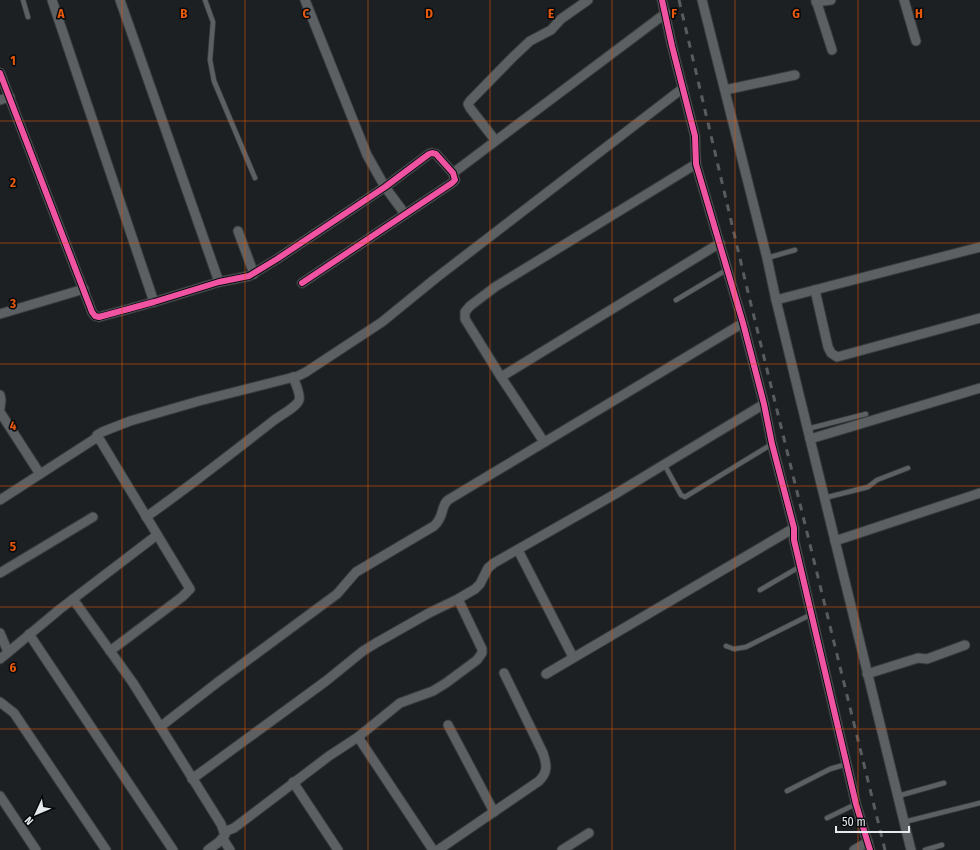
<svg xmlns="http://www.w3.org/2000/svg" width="980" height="850" viewBox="0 0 980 850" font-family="'Fira Sans Condensed',sans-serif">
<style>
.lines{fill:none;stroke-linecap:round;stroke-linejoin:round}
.service-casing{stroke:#373b3d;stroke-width:6}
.minor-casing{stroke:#373b3d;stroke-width:11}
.service{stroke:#5d6062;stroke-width:4.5}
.minor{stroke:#5d6062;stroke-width:9}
.rail{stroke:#585c5e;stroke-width:3;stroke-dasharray:7 7;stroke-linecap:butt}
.cycleway-casing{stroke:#070a0c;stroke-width:8}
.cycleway{stroke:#f153a3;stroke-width:6}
.grid{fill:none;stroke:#e8590c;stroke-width:1;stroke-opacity:0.55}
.grid-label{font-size:13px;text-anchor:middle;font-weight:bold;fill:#e8590c;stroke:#070a0c;stroke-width:3;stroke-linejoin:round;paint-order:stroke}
</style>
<rect width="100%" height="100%" fill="#1d2023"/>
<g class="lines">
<g class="service-casing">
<g id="service">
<polyline points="23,0 28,17"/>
<polyline points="205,0 213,22 210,60 214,81 255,178"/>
<polyline points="767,258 795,250"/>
<polyline points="676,300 728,269"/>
<polyline points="807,429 866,414"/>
<polyline points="664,464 681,495 685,497 772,444"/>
<polyline points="824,498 868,487 877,480 908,468"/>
<polyline points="760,590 801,566"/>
<polyline points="726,646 734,649 746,647 812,614"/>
<polyline points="787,791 830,769 847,764"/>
<polyline points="898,796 944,783"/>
<polyline points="827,818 856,804"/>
<polyline points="904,822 980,803"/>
<polyline points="925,850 942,845"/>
</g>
</g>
<g class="minor-casing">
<g id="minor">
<polyline points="52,0 154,302"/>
<polyline points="120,0 219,282"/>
<polyline points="305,0 367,155 385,187 405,214"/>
<polyline points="662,0 672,46 695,136 696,164 743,323 764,404 772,444 794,528 794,540 856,804 870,850"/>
<polyline points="702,0 767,258 776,300 810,439 911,850"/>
<polyline points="816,0 832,50"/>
<polyline points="904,0 916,41"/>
<polyline points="816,2 831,0"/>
<polyline points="0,73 92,312 95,316 99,317 154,302 219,282 249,276 277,259 385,187 429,154 432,153 436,154 453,173 455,180 452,183 302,283"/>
<polyline points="725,90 795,75"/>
<polyline points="0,100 10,97"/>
<polyline points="495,140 470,108 468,104 470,101 513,57 530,41 551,30 561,19 588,0"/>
<polyline points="453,173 666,13"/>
<polyline points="238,231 254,274"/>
<polyline points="815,290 828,347 831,353 837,357 980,318"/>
<polyline points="776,300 980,247"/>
<polyline points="0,314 84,289"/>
<polyline points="501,377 720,243"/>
<polyline points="0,395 1,400 0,408"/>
<polyline points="0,412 40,474"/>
<polyline points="96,438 97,435 102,432 130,421 199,401 298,376 306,372 382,322 436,278 683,88"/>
<polyline points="810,439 980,388"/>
<polyline points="544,442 501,377 465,319 465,312 470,306 495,287 696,164"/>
<polyline points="0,500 96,438 100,440 190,589 182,597 110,651"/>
<path d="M146 517C189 487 231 454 273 421 279 416 297 407 299 400 301 395 295 382 293 377"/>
<polyline points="835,541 980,493"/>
<polyline points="518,550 573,657"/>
<polyline points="0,573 93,517"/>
<polyline points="73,599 133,683 221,824 225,835 219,842 208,850"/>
<polyline points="0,633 8,652"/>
<polyline points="29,634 173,850"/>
<polyline points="0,659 60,609 157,535"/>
<polyline points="546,674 794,528"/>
<polyline points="867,674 918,658 927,659 965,645"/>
<polyline points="0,702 14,713 106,850"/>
<polyline points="448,725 494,812"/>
<path d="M160 727 218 682 337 594 356 572 434 526C445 516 440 507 448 500L743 323"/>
<polyline points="358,737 433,850"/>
<polyline points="192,779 326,681 363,651 376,643 429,613 458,599 475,589 480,584 488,568 494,563 617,493 764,404"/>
<polyline points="293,782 338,850"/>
<polyline points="0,796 36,850"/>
<polyline points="224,832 234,828 329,756 358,737 400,703 433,691 446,683 477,660 482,653 482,649 458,599"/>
<polyline points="223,839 230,850"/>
<path d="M438 850 539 781C548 772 547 765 543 753L504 673"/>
<polyline points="562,850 589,833"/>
<polyline points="854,850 868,842"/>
</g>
</g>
<use href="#service" class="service"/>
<use href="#minor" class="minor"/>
<polyline class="rail" points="679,0 746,284 885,850"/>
<g class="cycleway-casing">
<g id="cycleway">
<polyline points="662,0 672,46 695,136 696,164 743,323 764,404 772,444 794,528 794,540 856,804 870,850"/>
<polyline points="0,73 92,312 95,316 99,317 154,302 219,282 249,276 277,259 385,187 429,154 432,153 436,154 453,173 455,180 452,183 302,283"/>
</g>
</g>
<use href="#cycleway" class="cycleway"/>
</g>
<path class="grid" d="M122 0V850M245 0V850M368 0V850M490 0V850M612 0V850M735 0V850M858 0V850M0 121H980M0 243H980M0 364H980M0 486H980M0 607H980M0 729H980"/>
<g class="grid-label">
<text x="61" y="18">A</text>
<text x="184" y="18">B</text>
<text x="306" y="18">C</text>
<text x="429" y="18">D</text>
<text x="551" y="18">E</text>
<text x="674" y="18">F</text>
<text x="796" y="18">G</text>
<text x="919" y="18">H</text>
<text x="13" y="65">1</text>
<text x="13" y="187">2</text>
<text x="13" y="308">3</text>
<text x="13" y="430">4</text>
<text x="13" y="551">5</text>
<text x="13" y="672">6</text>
</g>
<g transform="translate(36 814) rotate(226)" stroke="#070a0c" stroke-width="3" paint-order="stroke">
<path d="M0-3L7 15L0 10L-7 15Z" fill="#e5eaee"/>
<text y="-6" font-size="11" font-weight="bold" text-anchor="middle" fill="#e5eaee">N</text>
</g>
<path d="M836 826v6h73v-6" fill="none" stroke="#e5eaee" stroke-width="2"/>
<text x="842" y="826" font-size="12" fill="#e5eaee" stroke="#070a0c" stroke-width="3" paint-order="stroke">50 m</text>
</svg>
